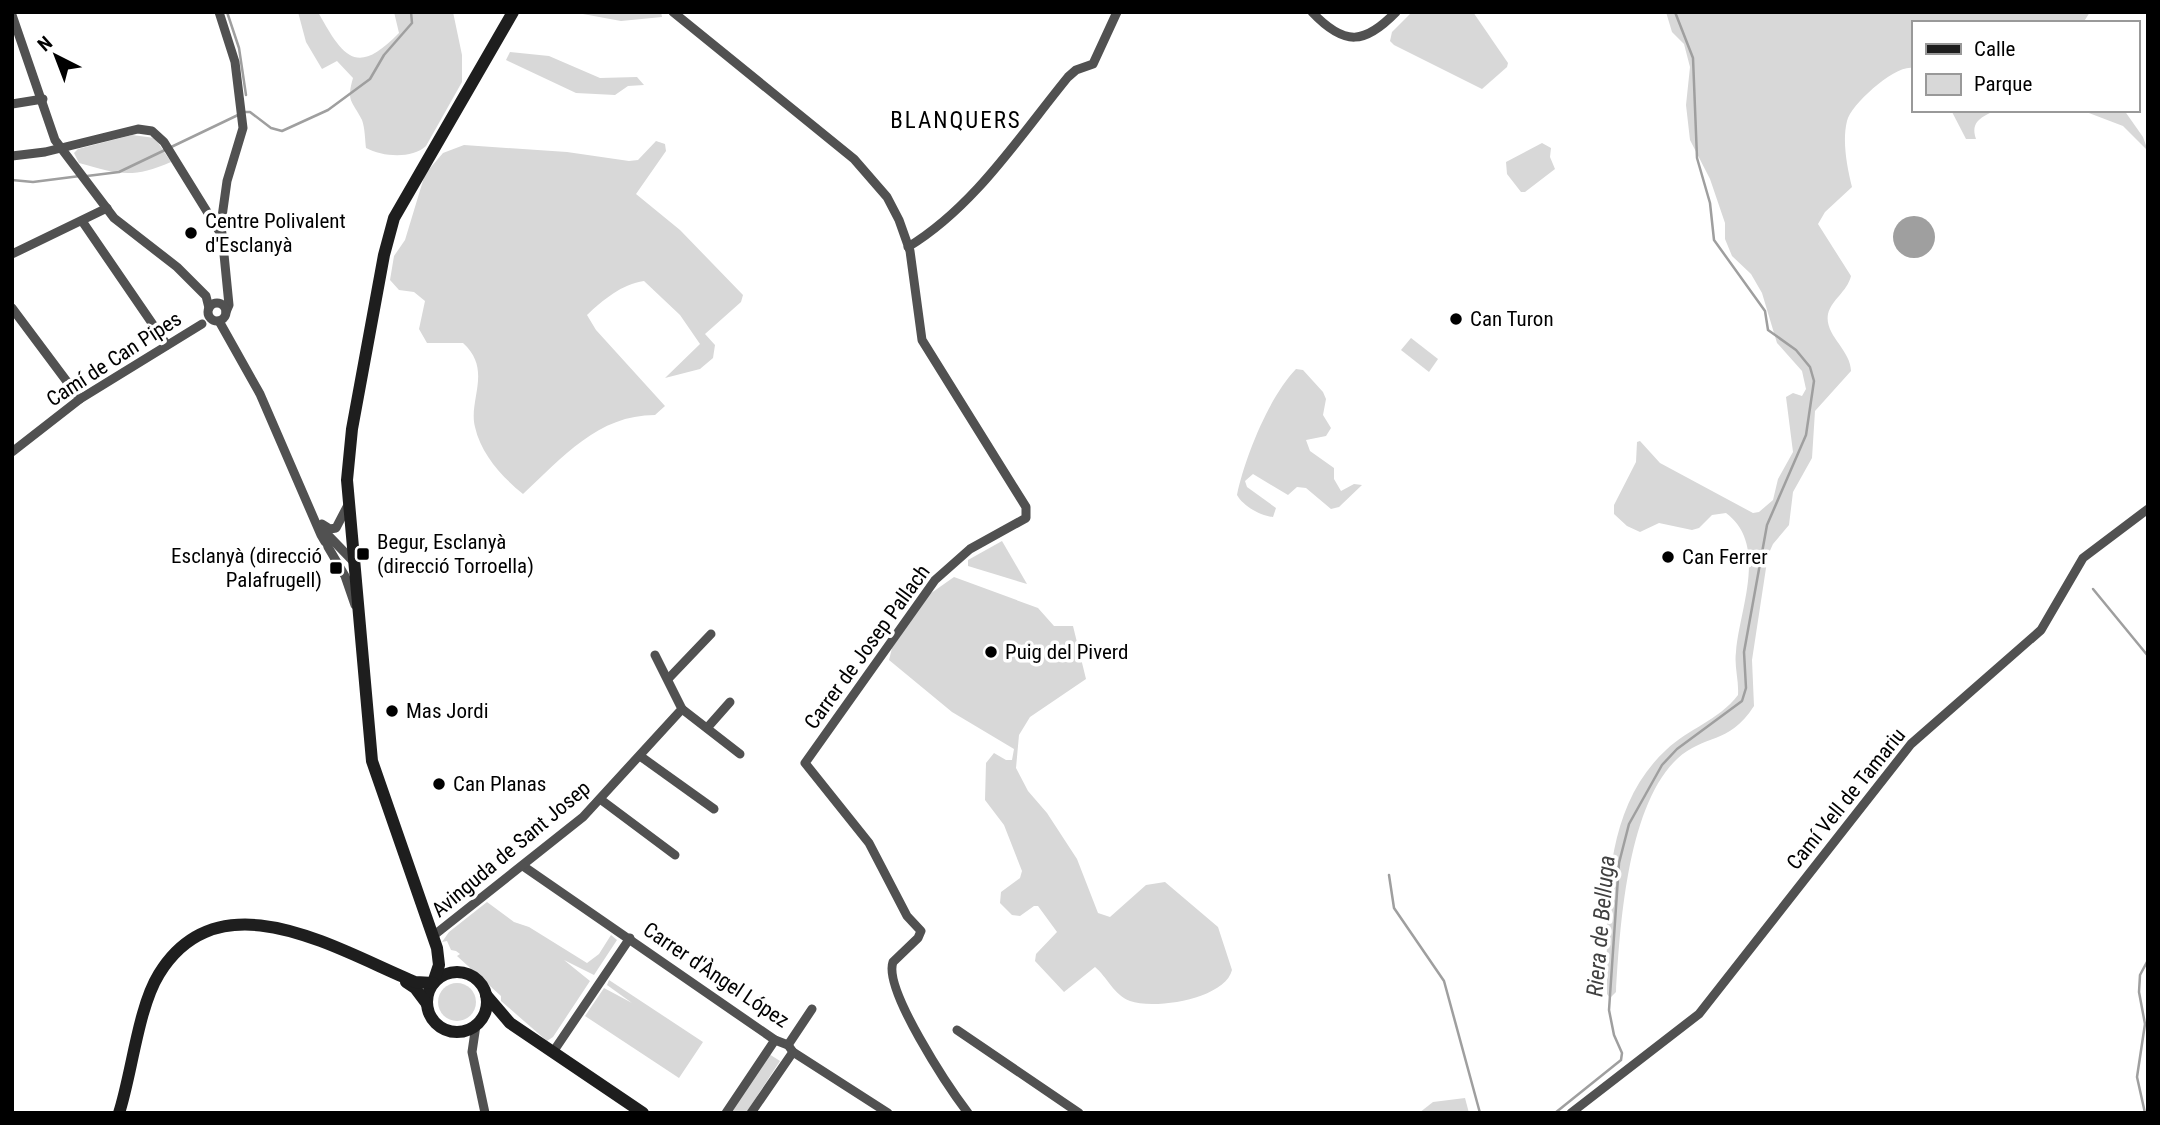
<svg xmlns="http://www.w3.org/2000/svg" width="2160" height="1125" viewBox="0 0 2160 1125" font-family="'Roboto Condensed',sans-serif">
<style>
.green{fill:#d8d8d8}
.water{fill:#9f9f9f}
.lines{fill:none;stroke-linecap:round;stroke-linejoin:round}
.stream{stroke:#9f9f9f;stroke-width:2.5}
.street{stroke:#515151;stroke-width:9}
.secondary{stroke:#1e1e1e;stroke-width:12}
.poi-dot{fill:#000;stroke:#fff;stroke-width:2.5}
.labels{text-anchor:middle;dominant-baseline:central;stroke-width:7;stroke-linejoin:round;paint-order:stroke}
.poi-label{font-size:21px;fill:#000;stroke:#fff;text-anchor:start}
.street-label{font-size:21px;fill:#000;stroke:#fff}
.neighbourhood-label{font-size:23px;letter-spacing:2px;fill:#000;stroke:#fff}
.water-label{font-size:23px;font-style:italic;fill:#404040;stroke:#fff}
</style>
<rect width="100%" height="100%" fill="#fff"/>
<g class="green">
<path d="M298 12H318C344 59 357 76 399 33L394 12H453L462 55V82L426 146C412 159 383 157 366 148 365 140 365 128 362 120 352 100 346 102 353 78L337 61 322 69 306 42Z"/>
<polygon points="572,12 661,12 662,17 621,21"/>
<polygon points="1412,12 1473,12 1508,63 1507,67 1482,89 1394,45 1390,41 1392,32"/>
<path d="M1666 12H2090L2083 23H1913V68C1896 64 1851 104 1847 121 1842 141 1847 167 1852 187L1825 212 1818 224 1851 276C1847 292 1832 299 1828 314 1824 335 1851 350 1851 371L1815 411 1812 458 1793 492 1789 525 1773 544 1768 555 1752 660 1754 706C1728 746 1705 733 1677 759 1627 806 1620 927 1616 992L1610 998 1607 994C1607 912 1600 811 1666 750 1689 728 1718 721 1738 695 1739 680 1734 666 1736 652 1739 610 1769 545 1726 513L1712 515 1699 528 1692 530 1659 523 1640 532 1627 526 1614 514V505L1636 462 1637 442 1640 441 1660 463 1753 513 1759 512 1773 500 1778 479 1793 452 1786 397 1793 393 1802 396 1806 389 1802 371 1777 343 1762 293 1751 274 1732 256 1725 239V223L1710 179 1690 140 1686 105 1690 67 1684 44 1672 32Z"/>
<polygon points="510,52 549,56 600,78 637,77 644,85 628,86 615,95 576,93 506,60"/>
<path d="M1951 110H1996C1982 117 1970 121 1976 139H1966Z"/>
<polygon points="2081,110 2124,110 2143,137 2148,151 2123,126"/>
<path d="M132 135 155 138 171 162C132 179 118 174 79 163L74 153 78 149Z"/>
<path d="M656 141 665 144 666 151 636 194 680 230 743 295 741 302 705 334 715 345 713 358 700 369 665 378 700 344 680 315 644 281C622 284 603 300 587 315L596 330 665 406 655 415C598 415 563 457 523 494 502 477 481 454 475 427 468 400 493 370 463 343H427L419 329 425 301 414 292 399 290 390 280 394 256 405 240 425 174 443 153 464 145 567 152 629 161 638 160Z"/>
<polygon points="1542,143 1551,148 1550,157 1555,169 1525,192 1521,192 1507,174 1506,162"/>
<polygon points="1411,338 1438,359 1429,372 1401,350"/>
<path d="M1296 369 1303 370 1323 392 1326 399 1323 415 1331 428 1326 436 1306 440 1310 451 1334 468V479L1341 491 1354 484 1362 485 1339 507 1331 509 1306 488 1297 487 1288 495 1253 474 1245 481 1247 487 1276 508 1273 517C1261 516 1243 506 1237 495 1245 457 1269 397 1296 369Z"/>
<polygon points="1002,541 1027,584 968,566 968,560"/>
<path d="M954 577 1038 608 1054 626H1073L1086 679 1030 717 1019 735 1016 768 1028 791 1047 813 1077 859 1098 913 1110 917 1146 885 1165 882 1218 927 1232 970C1225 999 1154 1010 1130 1001 1114 995 1107 977 1095 967L1064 992 1035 961 1036 954 1057 932 1038 906H1034L1020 916 1012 915 1000 903 1001 892 1020 878 1022 871 1004 825 985 800 986 763 994 753 1006 760H1012L1014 749 952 712 889 660 892 648 927 596Z"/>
<polygon points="487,902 514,922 529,927 587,963 599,954 611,935 617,940 594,975 564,960 590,981 553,1037 547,1041 501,1001 501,996 457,956 460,954 456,951 451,950 447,941 442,942 449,932"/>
<polygon points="609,980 703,1042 679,1078 585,1016 604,988 632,1003 607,985"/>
<circle cx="457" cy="1002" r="19"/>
<polygon points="769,1054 780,1061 746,1113 730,1113"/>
<polygon points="1465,1098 1469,1113 1419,1113 1433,1102"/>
</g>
<circle class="water" cx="1914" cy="237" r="21"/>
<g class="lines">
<g class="stream">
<polyline points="227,12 239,48 246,95"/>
<polyline points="245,112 250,112 271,128 282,131 328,110 370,79 384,55 412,23 411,12"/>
<polyline points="87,176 119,172 238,115"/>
<polyline points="12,180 33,182 80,176"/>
<polyline points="2093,589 2148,656"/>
<polyline points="1389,875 1394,908 1444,981 1480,1113"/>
<polyline points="1555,1113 1621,1060 1622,1053 1614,1035 1609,1010 1619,863 1629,824 1662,765 1677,749 1742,701 1746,688 1744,652 1767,525 1806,435 1814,381 1810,367 1796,350 1768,330 1765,311 1714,240 1710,203 1697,158 1693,58 1675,12"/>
<polyline points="2145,1113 2137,1077 2145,1024 2139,992 2140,975 2148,960"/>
</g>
<g class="street">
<polyline points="219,12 235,62 243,128 227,181 221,224 229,305 226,312"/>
<path d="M673 12 854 159 887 197 899 220 910 251 922 340 1026 507V518L970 549 935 580 805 763 869 843 907 916 921 931 918 938 893 962C883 989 949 1088 968 1113"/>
<path d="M1312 12C1345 47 1365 44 1396 12"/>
<polyline points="12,15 55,140 114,218 177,267 206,296 209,308"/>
<polyline points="12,104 43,99"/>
<polyline points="12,156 45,152 138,129 152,131 164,142 219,231"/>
<polyline points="82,221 167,345"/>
<path d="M908 247C974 207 1019 137 1068 77L1076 70 1093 64 1117 12"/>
<polyline points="12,254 107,208"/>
<circle cx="217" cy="312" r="9"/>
<polyline points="12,308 80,399"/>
<polyline points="219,321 260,394 321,535 345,576 355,605"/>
<polyline points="12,452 80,399 202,324"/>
<polyline points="322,524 330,529 336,528 348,505"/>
<polyline points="323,530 352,560"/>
<polyline points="668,679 711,634"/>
<polyline points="682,709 740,754"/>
<polyline points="707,728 730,702"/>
<polyline points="640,756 714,809"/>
<polyline points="600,799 675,855"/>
<polyline points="523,866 775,1040 788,1045 793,1052 888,1113"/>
<polyline points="433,936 583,817 682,709 655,655"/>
<polyline points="476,1025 472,1052 485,1113"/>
<polyline points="957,1030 1079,1113"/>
<polyline points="788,1045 812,1009"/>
<polyline points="553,1052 630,938"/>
<polyline points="726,1113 775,1040"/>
<polyline points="751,1113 793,1052"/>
<polyline points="1571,1113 1699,1014 1911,744 2041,630 2083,558 2148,509"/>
</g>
<g class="secondary">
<circle cx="457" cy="1002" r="30"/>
<polyline points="406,982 415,988 427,1004"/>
<polyline points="433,983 439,965 437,948 372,761 347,480 352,429 384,255 394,218 513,12"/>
<polyline points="486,995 510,1023 643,1113"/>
<path d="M119 1113C132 1073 138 1008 159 974 220 875 337 950 415 982L433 983"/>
</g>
</g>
<g class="poi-dot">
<circle cx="191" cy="233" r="7"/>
<circle cx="1456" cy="319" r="7"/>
<rect x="356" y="547" width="14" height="14" rx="3.5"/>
<circle cx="1668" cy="557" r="7"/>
<rect x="329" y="561" width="14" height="14" rx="3.5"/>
<circle cx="991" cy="652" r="7"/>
<circle cx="392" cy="711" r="7"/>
<circle cx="439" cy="784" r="7"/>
</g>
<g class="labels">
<g class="poi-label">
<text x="205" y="221">Centre Polivalent<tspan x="205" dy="24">d'Esclanyà</tspan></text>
<text x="1470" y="319">Can Turon</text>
<text x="377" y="542">Begur, Esclanyà<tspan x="377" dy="24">(direcció Torroella)</tspan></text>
<text x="322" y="556" text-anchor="end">Esclanyà (direcció<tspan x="322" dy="24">Palafrugell)</tspan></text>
<text x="1682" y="557">Can Ferrer</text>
<text x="1005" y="652">Puig del Piverd</text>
<text x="406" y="711">Mas Jordi</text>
<text x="453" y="784">Can Planas</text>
</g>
<g class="street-label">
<text transform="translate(114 359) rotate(-33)">Camí de Can Pipes</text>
<text transform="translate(867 647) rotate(-54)">Carrer de Josep Pallach</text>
<text transform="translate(1846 799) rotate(-51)">Camí Vell de Tamariu</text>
<text transform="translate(511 849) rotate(-40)">Avinguda de Sant Josep</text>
<text transform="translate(716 975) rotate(34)">Carrer d'Àngel López</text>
</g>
<g class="neighbourhood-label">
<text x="956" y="120">BLANQUERS</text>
</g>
<g class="water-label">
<text transform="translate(1601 926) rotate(-85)">Riera de Belluga</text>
</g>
</g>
<rect width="2160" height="1125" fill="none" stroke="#000000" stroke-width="28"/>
<rect x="1912" y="21" width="228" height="91" fill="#ffffff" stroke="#999999" stroke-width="2"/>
<rect x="1926" y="44" width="35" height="10" fill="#1e1e1e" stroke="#999999" stroke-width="2"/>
<text x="1974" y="56" font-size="21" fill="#000000">Calle</text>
<rect x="1926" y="74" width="35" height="21" fill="#d8d8d8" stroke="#999999" stroke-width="2"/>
<text x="1974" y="91" font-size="21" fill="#000000">Parque</text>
<g transform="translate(56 56) rotate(318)" stroke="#ffffff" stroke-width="5" paint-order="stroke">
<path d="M0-5L12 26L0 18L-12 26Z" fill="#000000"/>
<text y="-10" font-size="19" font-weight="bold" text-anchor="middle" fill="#000000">N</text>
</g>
</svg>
